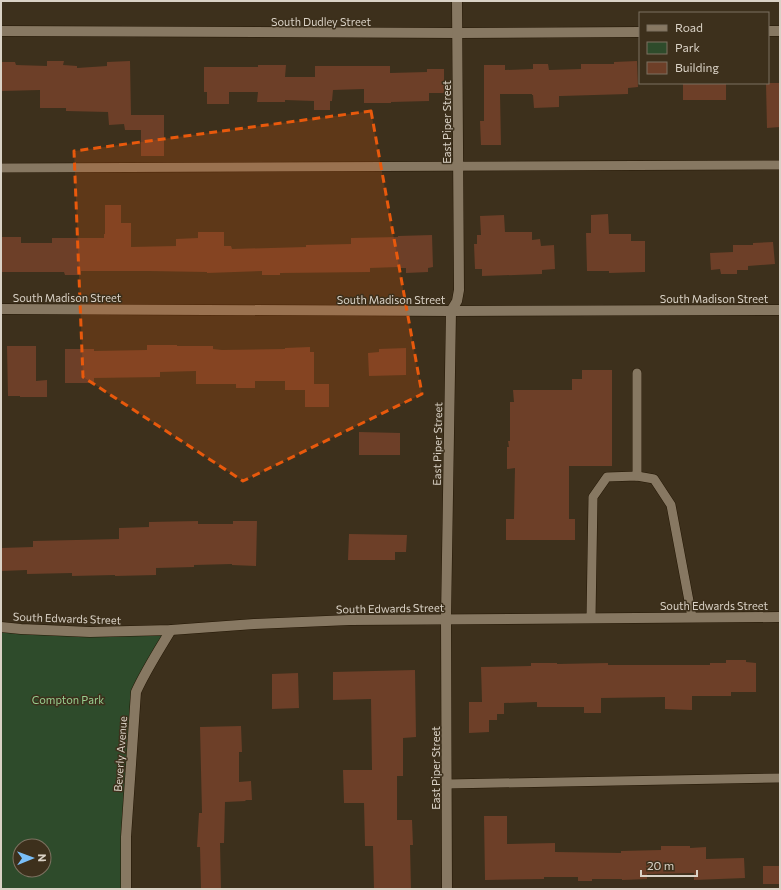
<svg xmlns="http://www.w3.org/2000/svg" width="781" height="890" viewBox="0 0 781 890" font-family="Commissioner,sans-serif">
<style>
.green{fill:#2e4b2b;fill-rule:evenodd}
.building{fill:#6d3f28}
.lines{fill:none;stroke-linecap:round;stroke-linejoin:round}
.service-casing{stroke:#241705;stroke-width:10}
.minor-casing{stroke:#241705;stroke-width:11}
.service{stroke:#877862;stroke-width:9}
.minor{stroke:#877862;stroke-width:10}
.marked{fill:#e8590c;fill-opacity:0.2;stroke:#e8590c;stroke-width:3;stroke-dasharray:8 5;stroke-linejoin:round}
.labels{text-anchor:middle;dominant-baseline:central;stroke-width:3;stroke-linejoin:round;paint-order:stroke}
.street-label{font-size:11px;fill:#dad2c6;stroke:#3d301c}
.park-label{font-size:11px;fill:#98d091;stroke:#3d301c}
</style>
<rect width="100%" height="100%" fill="#3d301c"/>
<path class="green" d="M1 627 171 630 136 692 126 889H1ZM20 846H44V870H20Z"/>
<g class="building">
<polygon points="47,61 64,61 63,65 77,66 77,68 107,66 107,62 130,61 131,115 164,115 164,156 141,156 141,130 125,130 124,124 109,125 108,112 66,111 66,108 40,108 40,90 1,91 1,62 15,62 16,65 47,66"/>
<polygon points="637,61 638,87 628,88 628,94 561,96 559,96 559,107 534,108 533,95 532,95 532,94 500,94 501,145 481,145 480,121 484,121 484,65 505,65 505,70 533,69 533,64 548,64 549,70 581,69 581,64 614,64 614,62"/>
<polygon points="258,65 286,65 285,77 315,77 315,66 390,66 390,73 427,72 427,69 444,69 444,93 429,93 429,101 391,102 391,103 364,103 364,89 333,90 332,101 330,101 330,110 314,110 314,101 285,100 285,102 257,102 258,92 229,92 229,104 207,104 207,92 204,92 204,67 258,67"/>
<rect x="683" y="83" width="43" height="17"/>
<polygon points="766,83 780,83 780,127 767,128"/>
<polygon points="105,205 121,205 121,223 131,223 131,247 176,246 176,239 198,238 198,232 224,232 224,246 231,246 232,249 306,247 306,245 351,244 351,238 398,237 398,236 432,235 433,267 428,268 428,272 406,273 406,268 398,268 398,267 370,268 370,272 280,273 280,275 262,275 262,271 207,273 207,272 149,271 81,271 81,275 65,275 64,272 1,272 1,237 21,237 21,243 52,243 52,238 104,238 104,234 105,234"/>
<polygon points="608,214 609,234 631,234 631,241 645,241 645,272 609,273 609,271 587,271 586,233 591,233 591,215"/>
<polygon points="504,215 505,232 532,232 532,240 540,239 541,246 554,245 555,269 542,270 542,274 482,276 482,269 475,269 474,244 477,244 477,235 481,235 480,216"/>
<polygon points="773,242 775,264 748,266 748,270 737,270 737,274 721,274 720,269 711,270 710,253 733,252 733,245 753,245 753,243"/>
<polygon points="147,345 177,345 177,346 213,346 213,349 222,350 285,349 285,348 310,347 310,352 314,352 314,384 329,384 329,407 305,407 305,390 285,390 285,381 255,381 255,388 236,388 236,384 196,384 196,371 160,372 160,377 94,378 94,383 65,383 65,349 94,349 94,351 147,350"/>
<polygon points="7,346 36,346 36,381 47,380 47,397 20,397 20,396 8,396"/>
<polygon points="406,348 406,375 369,376 368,353 379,352 379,349"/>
<polygon points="582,370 612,370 612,466 569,466 569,519 575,519 575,540 506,540 506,519 514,519 515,468 507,469 507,447 509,447 508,441 510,441 510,402 514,402 513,390 572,390 572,379 582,379"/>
<polygon points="359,432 400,433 400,455 359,455"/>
<polygon points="198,521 198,524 233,524 233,521 257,521 256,566 232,565 232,564 194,565 194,567 156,568 156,575 115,576 115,575 72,576 72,573 27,574 27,570 1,571 1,548 33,547 33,541 119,539 119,528 149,527 149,522"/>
<polygon points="349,534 407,535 406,552 395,552 395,560 348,560"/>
<polygon points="726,660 746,660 746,662 756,663 756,692 731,692 731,696 692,696 692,710 665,709 665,697 601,698 601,713 584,713 584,707 537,707 537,702 504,703 504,714 497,714 497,720 489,720 489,732 469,733 469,702 482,702 481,667 531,666 531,663 557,663 557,664 608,663 608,665 710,665 710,663 726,663"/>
<polygon points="415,670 416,737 403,738 403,776 397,776 397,820 412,820 413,845 410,845 411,889 374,889 373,846 365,846 364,803 344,803 343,770 372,770 371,699 333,700 333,672"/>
<polygon points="298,673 299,708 272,709 272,674"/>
<polygon points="241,726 242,752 239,752 239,782 251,781 252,800 245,800 246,801 225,802 224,843 220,843 221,889 201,889 200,847 197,847 199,813 202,813 200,727"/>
<polygon points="484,816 507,816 507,844 555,843 555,852 621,853 621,851 661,850 661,846 690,846 690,848 706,847 706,859 744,858 745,878 694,880 694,873 647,874 647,879 622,880 622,879 592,879 592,881 578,881 578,877 544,877 544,879 485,880"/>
<rect x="763" y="866" width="17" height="18"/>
</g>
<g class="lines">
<g class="service-casing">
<g id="service">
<polyline points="1,168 780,165"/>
<polyline points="637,373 637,476"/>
<polyline points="591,618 593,497 607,477 637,476 654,479 671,505 692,617"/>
<polyline points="447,784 780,778"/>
</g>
</g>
<g class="minor-casing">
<g id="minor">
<polyline points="1,31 458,33 640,32"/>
<polyline points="768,31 780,31"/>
<polyline points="1,309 451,311 780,310"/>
<polyline points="1,627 21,629 90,632 171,630 254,624 350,620 780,617"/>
<path d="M126 889V837L136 692C146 670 159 650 171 630"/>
<polyline points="447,889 446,618 451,311 457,301 459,290 457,1"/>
</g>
</g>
<use href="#service" class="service"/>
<use href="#minor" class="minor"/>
</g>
<path class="marked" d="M371 111 422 394 243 481 83 377 74 151Z"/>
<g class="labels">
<g class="street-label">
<text x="321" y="21">South Dudley Street</text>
<text transform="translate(446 122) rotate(-90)">East Piper Street</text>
<text x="67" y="297">South Madison Street</text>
<text x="714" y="298">South Madison Street</text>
<text x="391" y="299">South Madison Street</text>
<text transform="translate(437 444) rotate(-89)">East Piper Street</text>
<text x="714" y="605">South Edwards Street</text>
<text transform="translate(390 608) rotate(-1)">South Edwards Street</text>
<text transform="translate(67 618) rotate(2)">South Edwards Street</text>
<text transform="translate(120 754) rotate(-86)">Beverly Avenue</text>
<text transform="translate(435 768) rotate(-90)">East Piper Street</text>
</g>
<g class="park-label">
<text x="68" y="699">Compton Park</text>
</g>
</g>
<rect width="781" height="890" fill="none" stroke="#dad2c6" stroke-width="4"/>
<rect x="639" y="12" width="130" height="72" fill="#3d301c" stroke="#7c7160"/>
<rect x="647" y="25" width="20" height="6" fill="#877862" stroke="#7c7160"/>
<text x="675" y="32" font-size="12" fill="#dad2c6">Road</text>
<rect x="647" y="42" width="20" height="12" fill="#2e4b2b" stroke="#7c7160"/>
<text x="675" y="52" font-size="12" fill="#dad2c6">Park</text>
<rect x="647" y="62" width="20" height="12" fill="#6d3f28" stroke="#7c7160"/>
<text x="675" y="72" font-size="12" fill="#dad2c6">Building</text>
<g transform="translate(32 858) rotate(89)"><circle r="19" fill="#3d301c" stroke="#7c7160"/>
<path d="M0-3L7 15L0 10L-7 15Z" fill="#7abff8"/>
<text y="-6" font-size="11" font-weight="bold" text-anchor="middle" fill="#dad2c6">N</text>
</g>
<path d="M641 870v6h56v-6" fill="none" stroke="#dad2c6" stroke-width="2"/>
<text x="647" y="870" font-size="12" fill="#dad2c6" stroke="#3d301c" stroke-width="3" paint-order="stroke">20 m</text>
</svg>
